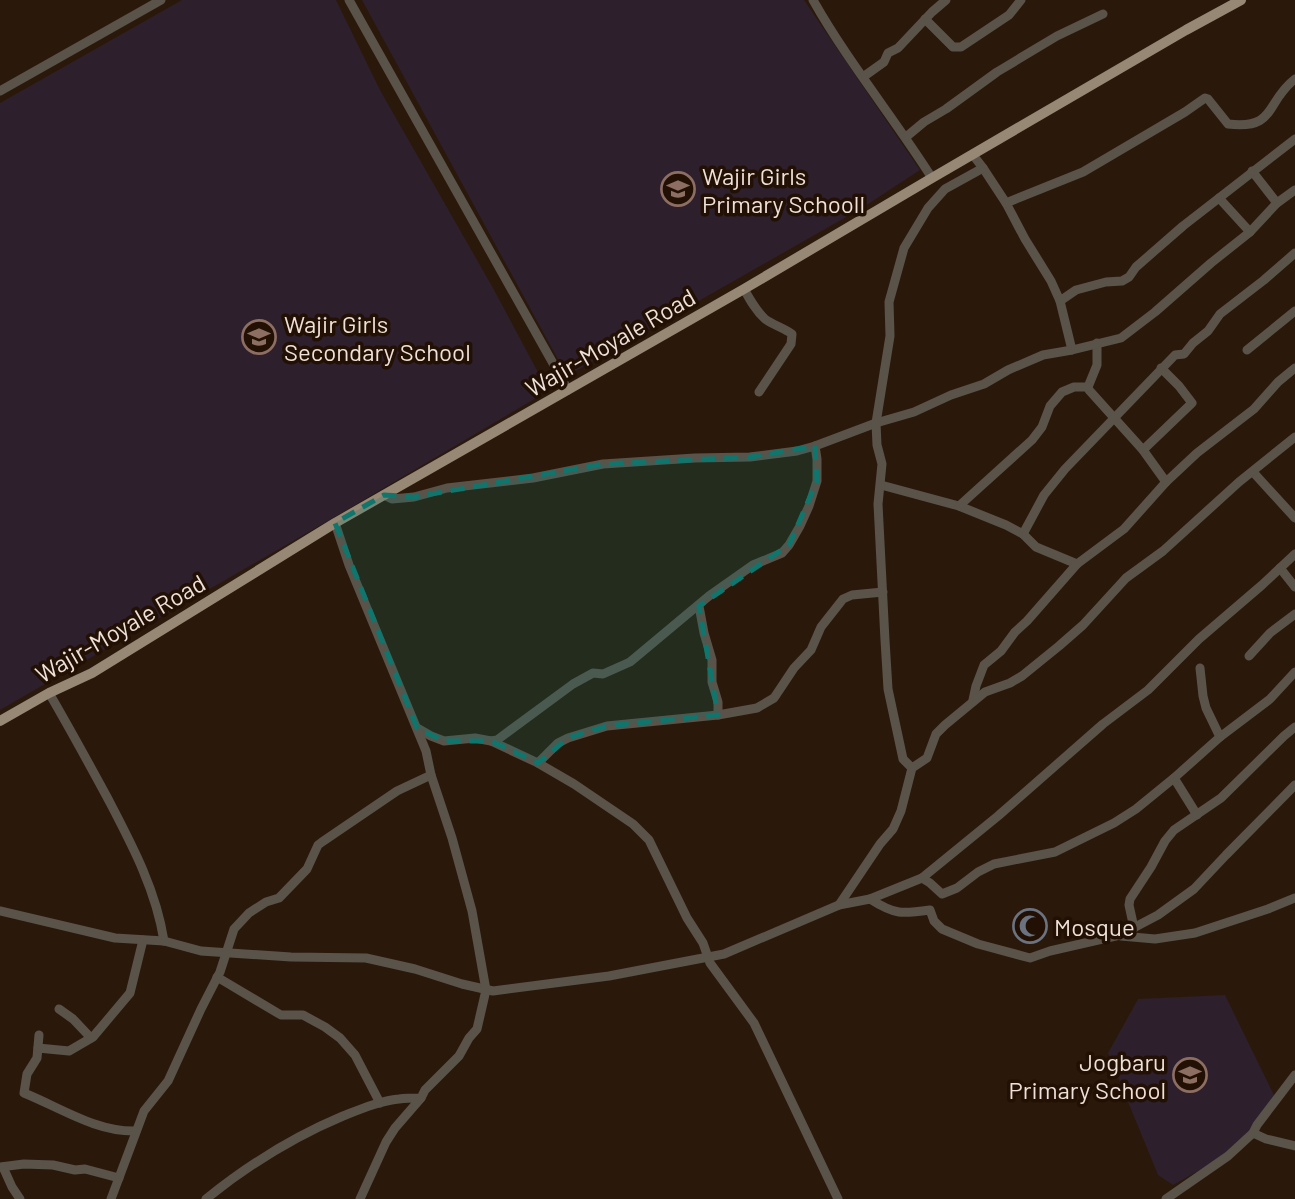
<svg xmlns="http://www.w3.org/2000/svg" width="1295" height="1199" viewBox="0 0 1295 1199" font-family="Barlow,sans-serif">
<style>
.education{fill:#2d1f2c}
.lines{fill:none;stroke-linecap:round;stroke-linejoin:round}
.minor{stroke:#5a534a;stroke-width:9}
.major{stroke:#968875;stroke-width:10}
.marked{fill:#0f766e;fill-opacity:0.2;stroke:#0f766e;stroke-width:5;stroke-dasharray:14 9;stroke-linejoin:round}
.labels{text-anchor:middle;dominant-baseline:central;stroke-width:7;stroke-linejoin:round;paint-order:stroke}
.poi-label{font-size:24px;fill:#eee1d8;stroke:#211003;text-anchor:start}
.street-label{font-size:24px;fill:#eee1d8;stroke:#211003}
</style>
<rect width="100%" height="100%" fill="#2a190a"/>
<g class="education">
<polygon points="182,0 336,0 380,90 493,288 548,391 338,515 0,710 0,103"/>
<polygon points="362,0 804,0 920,170 862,208 567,376"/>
<polygon points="1225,995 1275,1097 1239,1148 1173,1185 1158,1175 1108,1053 1138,999"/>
</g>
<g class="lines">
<g class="minor">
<polyline points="349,0 568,390"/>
<path d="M813 0C848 62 894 118 932 178"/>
<polyline points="925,19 953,47 961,47 1009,15 1021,0"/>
<polyline points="863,77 884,62 888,53 898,48 932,12 946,0"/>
<polyline points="0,91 161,0"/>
<polyline points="906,137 924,122 946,109 997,72 1057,36 1103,14"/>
<polyline points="983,168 1006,203 1025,239 1051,281 1060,301 1072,350"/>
<polyline points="1252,171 1277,203"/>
<polyline points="1219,198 1250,232"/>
<path d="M1006 203 1083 172 1185 112 1205 98 1208 99 1228 124C1277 130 1265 102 1295 79"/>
<path d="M744 289C750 300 756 311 765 319 773 325 784 328 792 334L791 344 759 392"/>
<polyline points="1060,301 1076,290 1106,282 1122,281 1129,277 1136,267 1183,226 1295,139"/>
<polyline points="1097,343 1097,365 1088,387 1089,390 1143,450 1166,482"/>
<polyline points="1247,350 1295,311"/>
<polyline points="1143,450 1192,403 1179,386 1161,368"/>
<polyline points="1253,472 1295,518"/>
<polyline points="881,485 959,506 1006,525 1023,534 1036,547 1077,564"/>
<polyline points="384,495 392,499 414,497 447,488 533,478 603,464 695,458 750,457 797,451 815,446 876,423 914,412 951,395 984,384 1008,370 1043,355 1072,350 1121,338 1155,312 1211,263 1250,232 1277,203 1295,190"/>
<polyline points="959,506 1032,440 1042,427 1050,406 1062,392 1074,387 1088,387"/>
<polyline points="1023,534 1044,495 1065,469 1175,355 1184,354 1193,343 1208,331 1220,314 1264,280 1295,253"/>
<polyline points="1280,568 1295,587"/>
<polyline points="699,606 704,633 712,660 712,682 718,702 718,715"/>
<polyline points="1249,656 1270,633 1295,614"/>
<polyline points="1200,668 1203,696 1206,708 1220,737"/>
<path d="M49 693C69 727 88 762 107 797 131 843 156 889 164 941"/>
<polyline points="973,700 976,686 984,665 1001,651 1015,632 1027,621 1077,564 1124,529 1166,482 1197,453 1254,409 1278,382 1295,368"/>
<polyline points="417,728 431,736 444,741 475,738 491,741 497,740 573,684 593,673 603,674 630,662 709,596 753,565 782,553 789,545 800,526 809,506 817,481 817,459 815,446"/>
<polyline points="491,741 538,763 574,784 633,824 649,840 687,918 703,943 710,963 754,1023 838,1199"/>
<polyline points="538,763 558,743 568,738 607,726 718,715 757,708 774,698 794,668 811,650 821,627 843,599 852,595 883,592"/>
<polyline points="912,768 903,759 888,689 885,640 878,504 882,464 877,445 876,423 890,336 889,302 904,248 928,208 945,189 983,168 973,155"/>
<polyline points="1174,778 1197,815"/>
<polyline points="922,878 930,883 942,894 957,888 978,872 994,864 1055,852 1114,823 1136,809 1174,778 1220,737 1270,699 1295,672"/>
<path d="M870 899C895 915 902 914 930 910L934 921 942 929 978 944 1030 958 1050 951 1120 935 1158 915 1194 889 1226 855 1295 785"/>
<polyline points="839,905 880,844 893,829 901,811 912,768 927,758 936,734 945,725 985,692 1010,683 1022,676 1059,646 1083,625 1126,578 1163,551 1239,482 1295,437"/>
<polyline points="0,911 115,938 164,941 201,951 291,957 366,958 415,969 462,984 493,991 609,976 724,954 839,905 870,899 922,878 998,816 1103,724 1148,690 1199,639 1262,585 1295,554"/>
<polyline points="1134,928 1129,905 1130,899 1151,867 1165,841 1174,830 1221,798 1284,736 1295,727"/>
<polyline points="1121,936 1155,939 1195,933 1268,909 1295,898"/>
<polyline points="217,977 281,1015 303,1015 325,1027 340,1038 355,1055 380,1103"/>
<polyline points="59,1009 73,1019 91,1038"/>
<path d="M39 1035 37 1058 27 1074 24 1093C61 1108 96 1132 136 1131"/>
<polyline points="38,1048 69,1051 93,1037 130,993 143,940"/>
<polyline points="1253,1133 1266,1139 1295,1146"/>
<polyline points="0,1167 24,1164 53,1165 75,1170 85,1169 119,1178"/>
<polyline points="3,1167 12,1187 20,1199"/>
<polyline points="111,1199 144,1111 168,1081 201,1009 220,972 234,929 249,913 266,902 279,898 307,869 318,845 322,842 397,791 431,775"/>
<path d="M206 1199C248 1165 293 1137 343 1116 361 1109 380 1101 399 1099 406 1098 414 1098 421 1098L425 1090 459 1056 469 1038 477 1029 486 990 472 911 452 838 431 775 426 751 349 565 335 523"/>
<polyline points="360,1199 386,1142 395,1128 421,1098"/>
<polyline points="1166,1199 1228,1156 1253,1133 1257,1125 1295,1075"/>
</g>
<polyline class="major" points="0,721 49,693 92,673 335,523 744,289 932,178 1186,30 1241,0"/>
</g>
<path class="marked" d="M815 446 817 481 789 545 699 606 718 715 607 726 568 738 538 763 491 741H444L417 728 335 523 384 495 414 497 603 464 750 457Z"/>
<defs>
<g id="school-ring" transform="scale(1.75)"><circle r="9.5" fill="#211003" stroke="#8d6e63" stroke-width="1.5"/><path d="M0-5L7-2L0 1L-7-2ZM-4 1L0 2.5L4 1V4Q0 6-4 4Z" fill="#8d6e63"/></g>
<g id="mosque-ring" transform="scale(1.75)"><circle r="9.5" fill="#211003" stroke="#6b7280" stroke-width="1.5"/><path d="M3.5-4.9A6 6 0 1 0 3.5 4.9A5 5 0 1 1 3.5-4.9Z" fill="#6b7280"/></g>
</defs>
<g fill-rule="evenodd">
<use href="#school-ring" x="678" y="189"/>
<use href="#school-ring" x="259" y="337"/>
<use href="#mosque-ring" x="1030" y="926"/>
<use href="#school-ring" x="1190" y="1075"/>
</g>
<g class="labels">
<g class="poi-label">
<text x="702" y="175">Wajir Girls<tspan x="702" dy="28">Primary Schooll</tspan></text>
<text x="284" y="323">Wajir Girls<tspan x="284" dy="28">Secondary School</tspan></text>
<text x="1054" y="926">Mosque</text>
<text x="1166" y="1061" text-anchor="end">Jogbaru<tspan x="1166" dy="28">Primary School</tspan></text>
</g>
<g class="street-label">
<text transform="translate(610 342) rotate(-30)">Wajir-Moyale Road</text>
<text transform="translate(120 628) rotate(-30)">Wajir-Moyale Road</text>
</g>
</g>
</svg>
